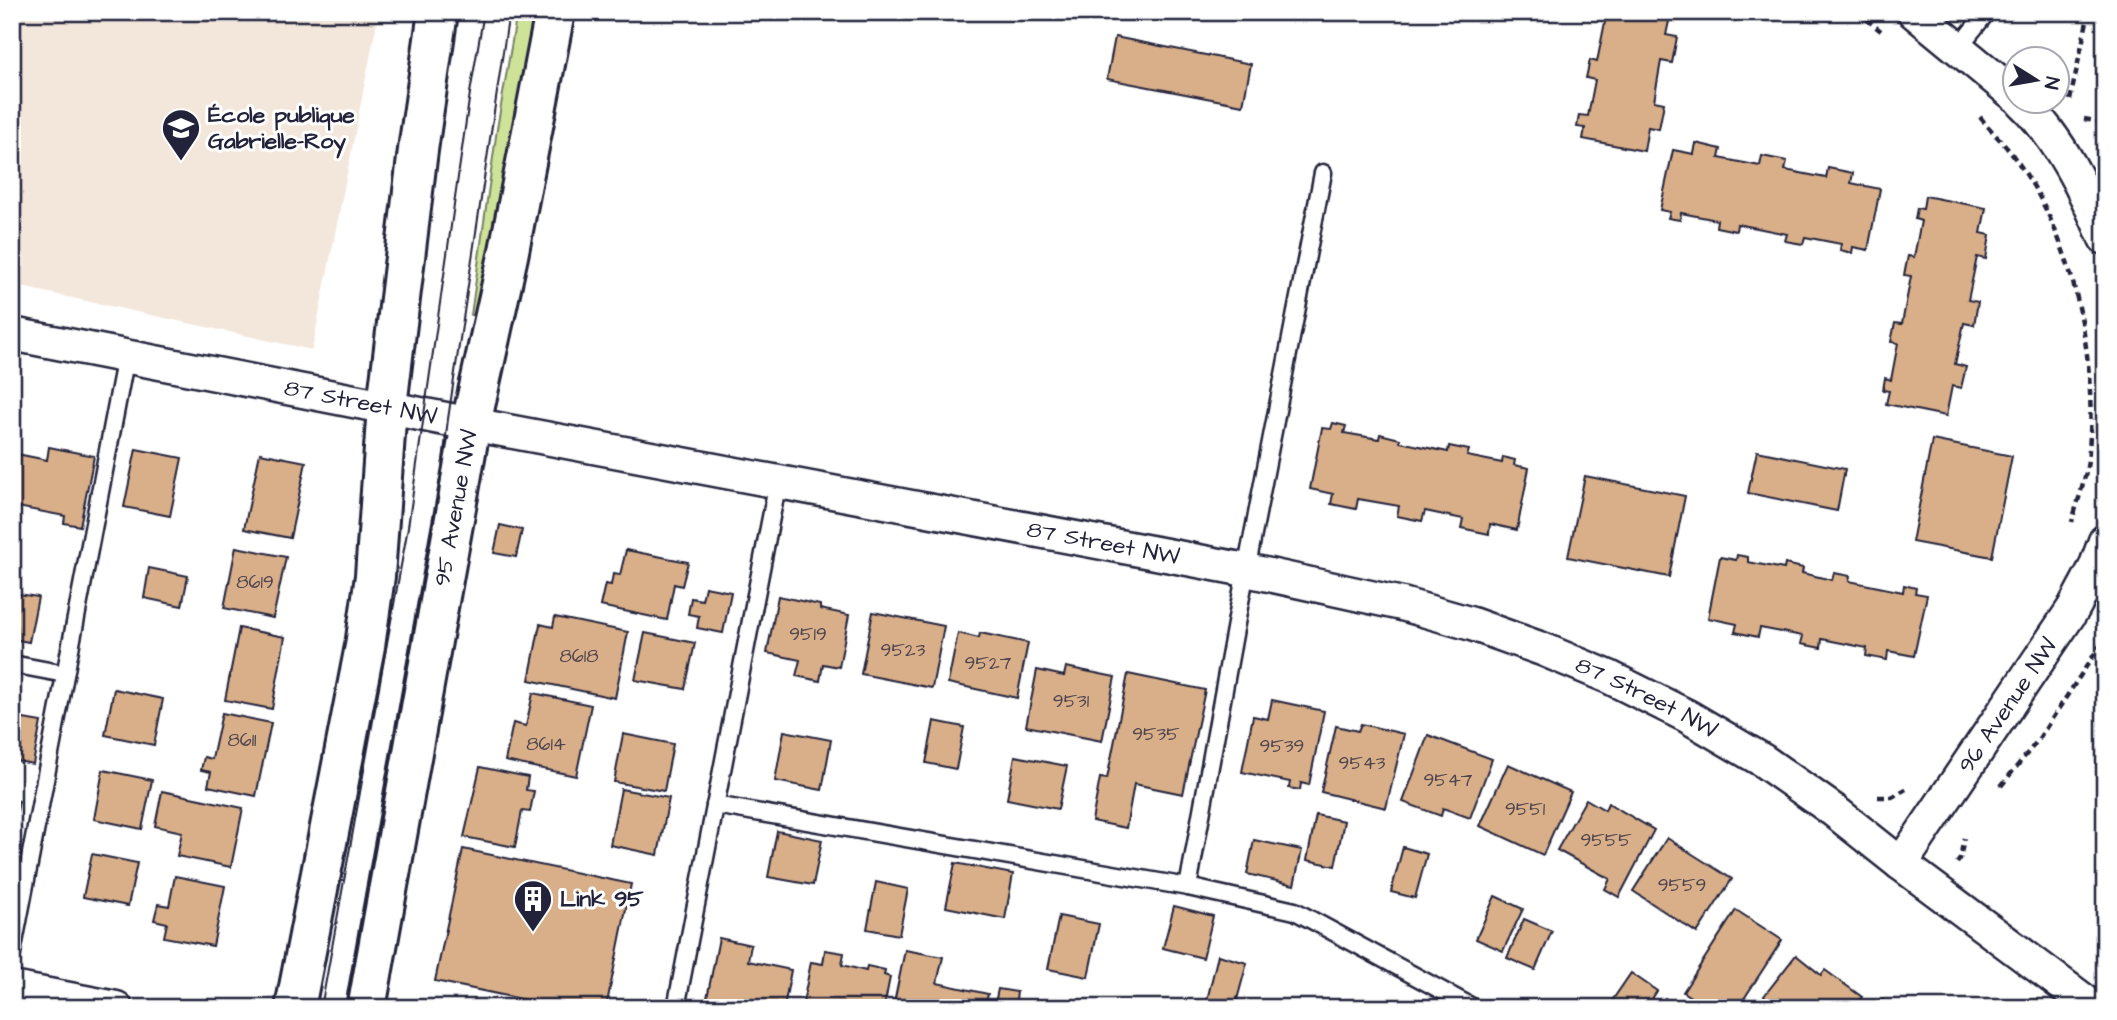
<svg xmlns="http://www.w3.org/2000/svg" width="2117" height="1020" viewBox="0 0 2117 1020" font-family="'Architects Daughter',sans-serif">
<style>
.built{fill:#f3e7dc}
.green{fill:#cee397;stroke:#788269;stroke-width:2}
.building{fill:#d8af89;stroke:#22223b;stroke-width:2}
.lines{fill:none;stroke-linecap:round;stroke-linejoin:round}
.lane-casing{stroke:#22223b;stroke-width:21}
.street-casing{stroke:#22223b;stroke-width:37}
.secondary-casing{stroke:#22223b;stroke-width:44}
.path{stroke:#22223b;stroke-width:4.5;stroke-dasharray:7 5;stroke-linecap:butt}
.lane{stroke:#fff;stroke-width:16}
.street{stroke:#fff;stroke-width:32}
.secondary{stroke:#fff;stroke-width:38}
.tram{stroke:#22223b;stroke-width:2}
.labels{text-anchor:middle;dominant-baseline:central;stroke-width:6;stroke-linejoin:round;paint-order:stroke}
.number-label{font-size:19px;fill:#50454e}
.poi-label{font-size:23px;font-weight:bold;fill:#22223b;stroke:#fff;text-anchor:start}
.street-label{font-size:23px;fill:#22223b;stroke:#fff}
</style>
<rect width="100%" height="100%" fill="#fff"/>
<filter id="ink" filterUnits="userSpaceOnUse"><feTurbulence type="fractalNoise" baseFrequency=".0143" numOctaves="2"/><feDisplacementMap in="SourceGraphic" scale="14" xChannelSelector="R" yChannelSelector="G"/><feConvolveMatrix kernelMatrix="1 2 1 2 8 2 1 2 1" color-interpolation-filters="sRGB"/></filter>
<g filter="url(#ink)">
<polygon class="built" points="17,12 379,12 312,350 12,285 12,38"/>
<polygon class="green" points="517,12 539,12 479,316 471,315 497,129"/>
<g class="building">
<polygon points="1607,12 1671,12 1666,35 1677,37 1672,63 1661,61 1654,101 1664,103 1659,129 1648,127 1644,151 1583,139 1585,128 1577,127 1579,115 1588,116 1595,80 1586,78 1590,60 1597,62"/>
<polygon points="1115,37 1251,64 1243,105 1107,79"/>
<polygon points="1696,143 1721,149 1719,158 1760,166 1762,156 1787,161 1785,170 1826,178 1828,168 1853,173 1851,183 1880,189 1868,250 1853,247 1852,253 1840,250 1841,244 1805,237 1803,244 1785,241 1787,234 1737,224 1736,231 1716,227 1717,220 1681,213 1680,220 1668,218 1670,212 1660,210 1673,150 1694,154"/>
<polygon points="1925,196 1986,208 1981,233 1990,235 1986,259 1977,257 1968,300 1978,302 1974,325 1964,323 1955,364 1966,367 1961,388 1952,386 1946,416 1886,404 1889,391 1883,390 1885,378 1891,380 1898,343 1891,342 1895,323 1902,324 1911,276 1904,275 1908,256 1914,257 1921,221 1915,219 1917,208 1923,209"/>
<polygon points="1333,423 1346,426 1344,433 1379,439 1380,434 1400,439 1400,442 1448,452 1449,446 1469,450 1467,456 1502,463 1503,457 1515,460 1514,465 1529,468 1517,530 1490,524 1489,534 1461,528 1463,519 1425,511 1422,521 1397,516 1399,506 1358,499 1356,509 1331,504 1333,494 1310,489 1322,428 1331,429"/>
<polygon points="1932,440 2012,456 1992,557 1912,542"/>
<polygon points="49,447 94,456 80,526 64,523 65,516 12,506 12,453 47,460"/>
<polygon points="136,449 182,458 170,516 124,507"/>
<polygon points="1757,451 1845,469 1837,511 1748,493"/>
<polygon points="260,453 306,462 290,538 244,529"/>
<polygon points="1585,476 1685,496 1669,577 1568,557"/>
<polygon points="500,525 522,530 516,557 494,553"/>
<polygon points="236,547 286,557 273,618 224,608"/>
<polygon points="626,550 688,562 682,586 674,584 667,620 600,606 605,584 611,585 613,574 620,575"/>
<polygon points="1737,555 1748,557 1748,562 1784,569 1785,564 1803,568 1802,573 1832,580 1834,573 1850,576 1849,581 1903,592 1904,585 1916,588 1915,593 1927,595 1914,656 1888,651 1887,660 1866,656 1867,648 1822,639 1821,648 1801,644 1803,636 1760,628 1758,637 1735,632 1737,624 1708,618 1720,557 1736,560"/>
<polygon points="149,568 188,576 182,606 144,598"/>
<polygon points="705,587 731,592 723,633 697,628 699,616 688,614 691,598 702,600"/>
<polygon points="12,593 38,597 29,642 12,639"/>
<polygon points="778,596 820,605 820,609 849,615 839,667 823,664 820,681 796,676 800,660 767,653"/>
<polygon points="873,612 944,626 932,688 861,674"/>
<polygon points="555,617 628,632 615,698 529,680 540,624 553,627"/>
<polygon points="239,628 285,637 272,709 225,700"/>
<polygon points="645,633 695,643 685,689 635,680"/>
<polygon points="958,633 979,638 980,633 1028,643 1017,698 948,683"/>
<polygon points="1066,667 1115,677 1102,741 1026,726 1037,670 1064,676"/>
<polygon points="1128,674 1205,690 1183,794 1134,784 1126,828 1092,821 1100,778 1107,779"/>
<polygon points="114,689 163,699 154,745 105,735"/>
<polygon points="533,693 591,705 576,776 505,761 513,723 526,726"/>
<polygon points="1272,700 1324,711 1309,785 1301,783 1300,790 1289,788 1290,782 1242,772 1253,716 1268,719"/>
<polygon points="222,713 271,723 256,796 208,786 211,772 201,770 204,757 212,759"/>
<polygon points="12,717 41,722 33,764 12,760"/>
<polygon points="934,721 964,727 956,769 926,763"/>
<polygon points="1361,724 1404,734 1386,808 1321,792 1336,726 1358,731"/>
<polygon points="784,731 831,740 822,790 775,781"/>
<polygon points="623,734 673,744 664,791 614,782"/>
<polygon points="1428,735 1492,759 1470,818 1443,808 1441,816 1403,802"/>
<polygon points="1015,756 1067,766 1058,809 1007,799"/>
<polygon points="1508,764 1571,792 1543,855 1480,826"/>
<polygon points="480,767 528,777 526,790 534,791 530,812 522,811 515,847 464,837"/>
<polygon points="103,770 152,780 142,829 94,819"/>
<polygon points="621,789 669,798 658,855 610,845"/>
<polygon points="162,791 243,808 231,867 177,856 182,832 155,826"/>
<polygon points="12,799 19,801 12,837"/>
<polygon points="1586,799 1605,810 1608,803 1654,830 1619,897 1605,889 1610,879 1557,850"/>
<polygon points="1316,815 1344,821 1335,866 1307,860"/>
<polygon points="777,831 822,840 813,885 768,877"/>
<polygon points="1667,838 1732,879 1697,933 1633,891"/>
<polygon points="1254,840 1302,850 1294,885 1247,874"/>
<polygon points="1403,847 1427,854 1415,898 1391,892"/>
<polygon points="463,849 631,884 606,1008 564,1008 435,981"/>
<polygon points="92,854 137,863 128,906 83,897"/>
<polygon points="955,863 1013,874 1005,919 946,907"/>
<polygon points="175,876 225,886 213,946 164,937 167,923 154,920 158,904 169,906"/>
<polygon points="876,882 908,889 899,935 867,929"/>
<polygon points="1495,896 1523,909 1503,951 1476,939"/>
<polygon points="1174,906 1213,916 1203,958 1163,948"/>
<polygon points="1736,910 1782,940 1738,1008 1707,1008 1683,992"/>
<polygon points="1059,916 1099,924 1088,977 1048,969"/>
<polygon points="1524,919 1552,931 1535,970 1507,958"/>
<polygon points="719,938 751,945 748,961 791,970 784,1008 705,1008"/>
<polygon points="825,950 844,953 842,965 866,971 867,966 885,970 884,975 890,977 884,1008 802,1008 811,962 823,964"/>
<polygon points="905,950 943,957 937,983 988,994 985,1008 893,1008"/>
<polygon points="1218,955 1247,963 1235,1007 1207,1000"/>
<polygon points="1796,955 1821,975 1825,970 1862,997 1854,1008 1780,1008 1764,996"/>
<polygon points="1631,973 1657,991 1646,1008 1607,1008"/>
<polygon points="998,989 1017,992 1016,1000 1055,1008 994,1008"/>
<polygon points="1665,998 1679,1008 1658,1008"/>
<polygon points="1881,998 1894,1008 1874,1008"/>
</g>
<g class="lines">
<g class="lane-casing">
<g id="lane">
<polyline points="1958,48 1987,12"/>
<polyline points="12,664 65,674"/>
<polyline points="715,805 1188,887 1295,911 1474,1008"/>
<polyline points="1188,887 1239,607 1323,173"/>
<polyline points="12,953 126,356"/>
<polyline points="676,1008 778,481"/>
</g>
</g>
<g class="street-casing">
<g id="street">
<polyline points="1914,12 2016,96"/>
<path d="M2022 102C2060 138 2085 191 2105 238"/>
<path id="s1" d="M12 334 471 424 1246 570 1402 604 1472 624 1542 649 1609 677 1687 716 1762 760 1833 810 1901 864 2094 1008"/>
<path id="s2" d="M1901 864 2073 609 2095 568 2105 541"/>
<polyline points="12,988 116,1008"/>
</g>
</g>
<g class="secondary-casing">
<g id="secondary">
<polyline points="295,1008 365,646 375,576 387,406 418,150 438,12"/>
<path id="s3" d="M366 1008 471 424 508 256 555 12"/>
</g>
</g>
<g class="path">
<polyline points="1857,12 1881,31"/>
<polyline points="2070,100 2089,12"/>
<path d="M1980 117C1991 131 2004 143 2014 157 2073 235 2097 354 2089 450 2088 474 2078 499 2072 522"/>
<polyline points="2084,119 2105,123"/>
<polyline points="2001,786 2038,740 2105,638"/>
<polyline points="1878,797 1892,797 1906,789"/>
<polyline points="1957,863 1960,859 1964,838"/>
</g>
<use href="#lane" class="lane"/>
<use href="#street" class="street"/>
<use href="#secondary" class="secondary"/>
<g class="tram">
<polyline points="321,1008 408,527 470,93 484,12"/>
<polyline points="347,1008 439,494 448,419 509,12"/>
</g>
</g>
</g>
<defs>
<g id="school-pin" transform="scale(2.0125)"><path d="M0 17L-7.5 6A9.5 9.5 0 1 1 7.5 6Z" fill="#22223b" stroke="#fff"/><path d="M0-5L7-2L0 1L-7-2ZM-4 1L0 2.5L4 1V4Q0 6-4 4Z" fill="#fff"/></g>
<g id="building-pin" transform="scale(2.0125)"><path d="M0 17L-7.5 6A9.5 9.5 0 1 1 7.5 6Z" fill="#22223b" stroke="#fff"/><path d="M-4-6H4V6H1V3H-1V6H-4ZM-2.5-4.3h1.7v1.8h-1.7ZM.8-4.3h1.7v1.8H.8ZM-2.5-1h1.7V.8h-1.7ZM.8-1h1.7V.8H.8Z" fill="#fff"/></g>
</defs>
<g fill-rule="evenodd">
<use href="#school-pin" x="181" y="128"/>
<use href="#building-pin" x="533" y="899"/>
</g>
<g class="labels">
<g class="number-label">
<text x="255" y="582">8619</text>
<text x="808" y="634">9519</text>
<text x="903" y="650">9523</text>
<text x="579" y="656">8618</text>
<text x="988" y="663">9527</text>
<text x="1071" y="701">9531</text>
<text x="1156" y="734">9535</text>
<text x="242" y="740">8611</text>
<text x="546" y="744">8614</text>
<text x="1282" y="746">9539</text>
<text x="1362" y="763">9543</text>
<text x="1448" y="780">9547</text>
<text x="1525" y="809">9551</text>
<text x="1606" y="840">9555</text>
<text x="1682" y="885">9559</text>
</g>
<g class="poi-label">
<text x="208" y="115">École publique<tspan x="208" dy="26">Gabrielle-Roy</tspan></text>
<text x="560" y="899">Link 95</text>
</g>
<g class="street-label">
<text stroke="none"><textPath href="#s1" startOffset="355">87 Street NW</textPath></text>
<text stroke="none"><textPath href="#s3" startOffset="508">95 Avenue NW</textPath></text>
<text stroke="none"><textPath href="#s1" startOffset="1111">87 Street NW</textPath></text>
<text stroke="none"><textPath href="#s1" startOffset="1678">87 Street NW</textPath></text>
<text stroke="none"><textPath href="#s2" startOffset="191">96 Avenue NW</textPath></text>
</g>
</g>
<rect width="2117" height="1020" fill="none" stroke="#fff" stroke-width="42"/>
<rect x="21" y="21" width="2075" height="978" fill="none" stroke="#22223b" stroke-width="2.5" filter="url(#ink)"/>
<g transform="translate(2036 80) rotate(101)"><circle r="33" fill="#ffffff" stroke="#a7a7b1" stroke-width="2"/>
<path d="M0-5L12 26L0 18L-12 26Z" fill="#22223b"/>
<text y="-10" font-size="19" font-weight="bold" text-anchor="middle" fill="#22223b">N</text>
</g>
</svg>
